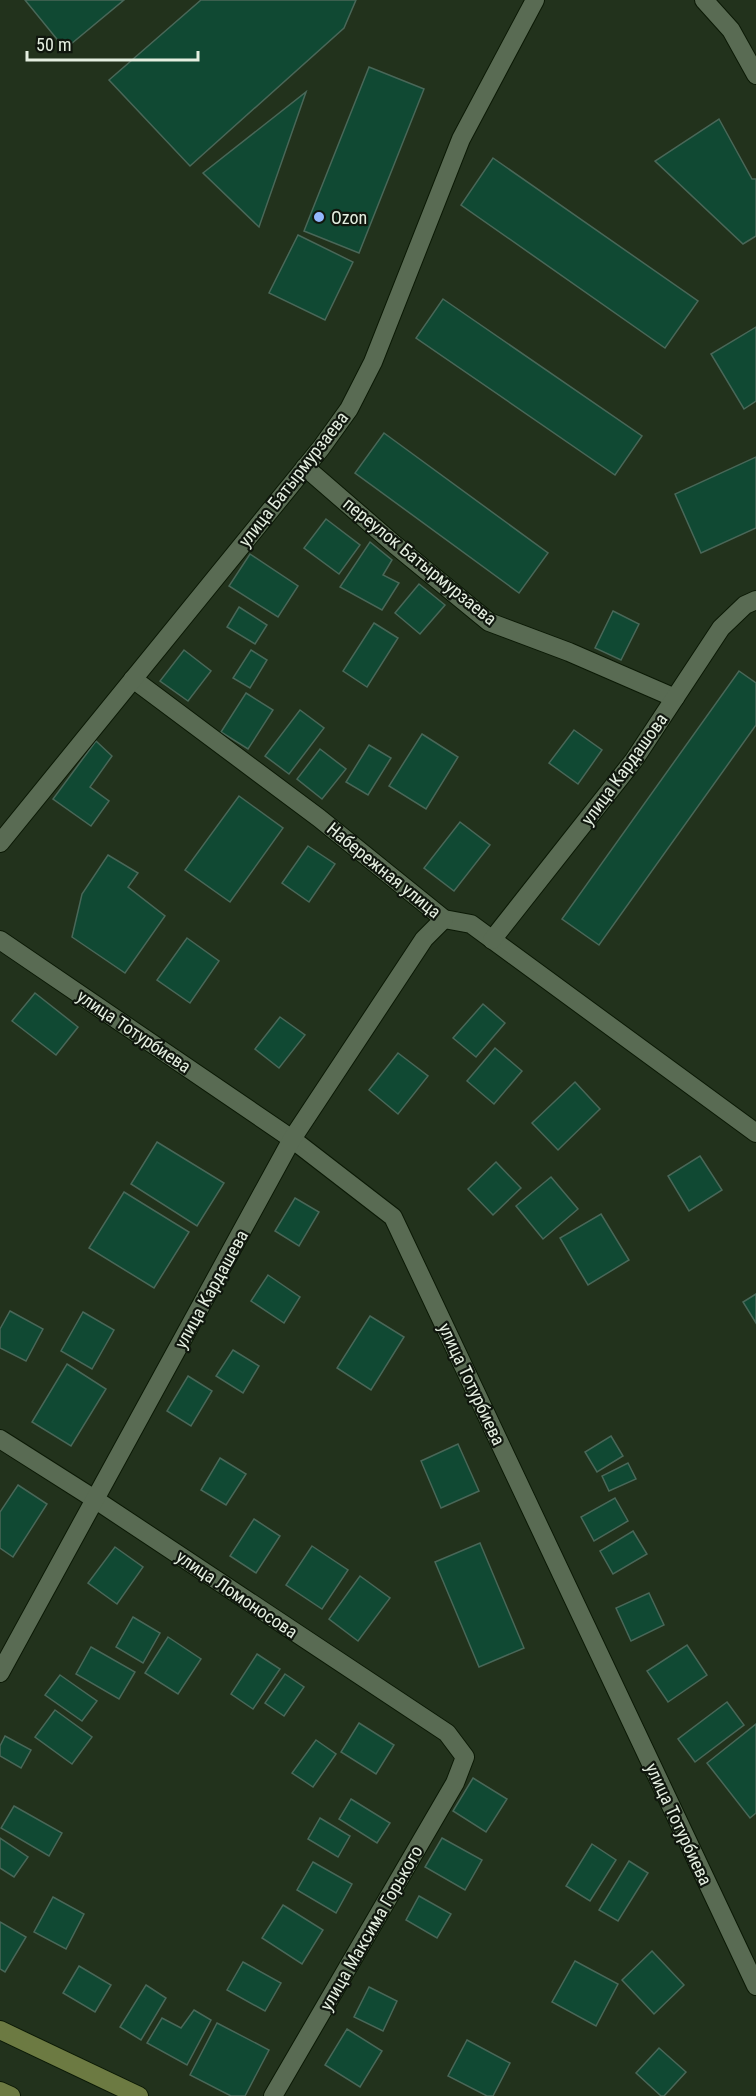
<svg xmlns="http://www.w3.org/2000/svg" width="756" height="2096" viewBox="0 0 756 2096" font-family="'Roboto Condensed',sans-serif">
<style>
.building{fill:#104933;stroke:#496758;stroke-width:1.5}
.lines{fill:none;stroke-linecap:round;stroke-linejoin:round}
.minor-casing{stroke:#0b1905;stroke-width:20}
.tertiary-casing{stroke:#0b1905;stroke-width:20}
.secondary-casing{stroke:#0b1905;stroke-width:20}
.minor{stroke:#596b53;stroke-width:18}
.tertiary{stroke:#596b53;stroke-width:18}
.secondary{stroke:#6c7a42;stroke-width:18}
.poi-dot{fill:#94b7fd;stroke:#10170e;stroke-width:2}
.labels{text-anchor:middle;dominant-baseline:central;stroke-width:4.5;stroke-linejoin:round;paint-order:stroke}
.poi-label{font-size:18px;fill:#e4eee0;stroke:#10170e;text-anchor:start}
.street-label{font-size:18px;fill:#e4eee0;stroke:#10170e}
</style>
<rect width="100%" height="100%" fill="#22321c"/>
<g class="building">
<polygon points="25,0 124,0 65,49"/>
<polygon points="201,0 356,0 344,28 190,166 109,80"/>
<polygon points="369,67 424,89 359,253 304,231"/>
<polygon points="306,92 259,227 203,173"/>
<polygon points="719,119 752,179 756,179 756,236 743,244 655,161"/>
<polygon points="493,158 698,301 665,348 461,205"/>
<polygon points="298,235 353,262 325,320 269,293"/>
<polygon points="443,299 642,436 615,475 416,338"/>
<polygon points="756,327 756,401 744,409 711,354"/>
<polygon points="384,433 548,553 519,593 355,473"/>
<polygon points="756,457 756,528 701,553 675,494"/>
<polygon points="326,519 360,545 339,574 304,548"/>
<polygon points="370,542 392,560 383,575 399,583 382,610 340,587"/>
<polygon points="250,554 298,586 278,617 229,586"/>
<polygon points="419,584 445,605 420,634 395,613"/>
<polygon points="239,607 267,625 255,644 227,627"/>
<polygon points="613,611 639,624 621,660 595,648"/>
<polygon points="374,623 398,638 367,687 343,671"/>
<polygon points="184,650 211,671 188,701 160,681"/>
<polygon points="251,650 267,660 250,688 233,678"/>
<polygon points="739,671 756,683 756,725 599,945 562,919"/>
<polygon points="246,693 273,710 248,749 221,732"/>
<polygon points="300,710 324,728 289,774 265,756"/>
<polygon points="574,730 602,750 578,784 549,763"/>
<polygon points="422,734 458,757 426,809 389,786"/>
<polygon points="96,741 112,756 90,787 109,801 91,826 53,799"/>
<polygon points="369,745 391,758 368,795 346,782"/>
<polygon points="320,749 346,769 322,799 297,779"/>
<polygon points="239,796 283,828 230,902 185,870"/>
<polygon points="460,822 490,845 454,891 424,868"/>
<polygon points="308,846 335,864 309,902 282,883"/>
<polygon points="108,855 138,873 128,887 165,916 125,973 72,937 82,894"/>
<polygon points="187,938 219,961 190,1003 157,980"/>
<polygon points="35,993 78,1027 56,1055 12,1021"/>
<polygon points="483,1004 505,1023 476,1057 453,1038"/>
<polygon points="280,1017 305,1035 279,1068 255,1049"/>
<polygon points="495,1048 522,1071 494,1104 467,1081"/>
<polygon points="398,1053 428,1076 398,1114 369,1090"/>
<polygon points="575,1082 600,1109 558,1150 532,1123"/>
<polygon points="157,1142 224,1183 197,1226 131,1184"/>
<polygon points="700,1156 722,1190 689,1211 668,1176"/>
<polygon points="496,1162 521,1188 493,1215 468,1189"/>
<polygon points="551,1177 578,1209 543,1239 516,1206"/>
<polygon points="124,1192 189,1232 154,1288 89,1248"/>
<polygon points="295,1198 319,1212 299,1246 275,1231"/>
<polygon points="601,1214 629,1260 588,1285 560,1238"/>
<polygon points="268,1275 300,1297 284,1323 251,1301"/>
<polygon points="756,1294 756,1323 743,1302"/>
<polygon points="10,1311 43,1329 26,1361 0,1348 0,1329"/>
<polygon points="83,1312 114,1330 92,1369 61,1351"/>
<polygon points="370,1316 404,1337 371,1390 337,1368"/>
<polygon points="233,1350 259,1366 243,1393 216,1376"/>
<polygon points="67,1364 106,1389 71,1446 32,1422"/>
<polygon points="188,1376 212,1391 191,1426 167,1411"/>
<polygon points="611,1436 623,1456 597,1472 585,1452"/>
<polygon points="458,1444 479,1491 441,1508 421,1461"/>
<polygon points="220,1458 246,1474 226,1505 201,1490"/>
<polygon points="628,1463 636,1479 609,1491 602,1476"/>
<polygon points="18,1485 47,1504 13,1557 0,1548 0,1512"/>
<polygon points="615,1498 628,1521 594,1541 581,1517"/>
<polygon points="254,1519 280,1536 256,1573 230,1556"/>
<polygon points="633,1531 647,1554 613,1574 600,1551"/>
<polygon points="480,1543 524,1648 479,1667 435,1562"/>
<polygon points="312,1546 348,1570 322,1609 286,1585"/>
<polygon points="115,1547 143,1567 117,1604 88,1583"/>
<polygon points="360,1576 390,1598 358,1641 329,1619"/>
<polygon points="649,1593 664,1625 631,1641 616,1608"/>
<polygon points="133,1617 160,1633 143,1663 116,1647"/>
<polygon points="168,1637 201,1659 178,1694 145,1673"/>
<polygon points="687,1645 707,1675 668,1702 647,1671"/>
<polygon points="91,1647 135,1672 119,1699 76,1674"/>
<polygon points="257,1654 280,1669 253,1709 231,1694"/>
<polygon points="285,1674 304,1687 284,1716 265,1703"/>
<polygon points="60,1675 97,1701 82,1721 45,1695"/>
<polygon points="727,1702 744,1725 695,1762 678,1739"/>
<polygon points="55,1710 92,1737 72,1764 35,1737"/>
<polygon points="359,1723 394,1745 376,1774 341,1752"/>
<polygon points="756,1724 756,1813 750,1818 707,1763"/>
<polygon points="5,1736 31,1750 21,1768 0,1756 0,1746"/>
<polygon points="316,1740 336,1754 313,1787 292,1773"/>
<polygon points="473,1778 507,1799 486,1832 453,1811"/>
<polygon points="351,1799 390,1823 377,1843 339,1819"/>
<polygon points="14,1806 62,1833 49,1856 1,1828"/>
<polygon points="320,1818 350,1836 338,1857 308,1839"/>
<polygon points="0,1838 28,1857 14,1877 0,1868"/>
<polygon points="442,1838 482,1860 465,1890 425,1867"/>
<polygon points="592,1844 616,1860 590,1901 566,1886"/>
<polygon points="629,1861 648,1873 618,1921 599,1910"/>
<polygon points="313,1862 352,1884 336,1913 297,1890"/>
<polygon points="419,1896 451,1914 437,1938 406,1920"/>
<polygon points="53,1897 84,1914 66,1949 34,1932"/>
<polygon points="283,1905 323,1930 302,1964 262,1938"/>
<polygon points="0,1922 26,1937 5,1972 0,1969"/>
<polygon points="652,1951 684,1985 654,2014 622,1980"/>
<polygon points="575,1961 618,1984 596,2026 552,2002"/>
<polygon points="243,1962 281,1983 265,2011 227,1990"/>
<polygon points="79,1966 111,1985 95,2012 63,1993"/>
<polygon points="146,1985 166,1998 141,2040 120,2027"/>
<polygon points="369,1987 397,2001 383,2031 354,2017"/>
<polygon points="194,2010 211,2020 187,2065 147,2043 162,2018 181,2028"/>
<polygon points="217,2023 269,2050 245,2096 231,2096 190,2075"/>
<polygon points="347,2029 382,2051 360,2087 325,2065"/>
<polygon points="467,2040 510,2063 493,2096 487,2096 448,2076"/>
<polygon points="659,2048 686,2072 664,2096 661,2096 636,2073"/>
</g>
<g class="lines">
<g class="minor-casing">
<g id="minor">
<polyline points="704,0 731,30 756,75"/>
<polyline points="305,467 395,545 489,622 569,652 675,698"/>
<polyline points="133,679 319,818 444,919 471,924 756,1133"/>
<polyline points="0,940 292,1139 393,1217 756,1986"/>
<polyline points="492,940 634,760 721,628 745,605 756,600"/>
<polyline points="0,1439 96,1500 447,1733 465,1757 455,1783 273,2096"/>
<polyline points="0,1673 292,1139 424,939 444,919"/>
</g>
</g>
<g class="tertiary-casing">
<polyline id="tertiary" points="0,843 321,448 349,409 373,362 461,139 535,0"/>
</g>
<g class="secondary-casing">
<g id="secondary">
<polyline points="0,2030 139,2096"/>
<polyline points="0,2091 11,2096"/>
</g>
</g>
<use href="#minor" class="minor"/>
<use href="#tertiary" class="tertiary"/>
<use href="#secondary" class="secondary"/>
</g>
<circle class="poi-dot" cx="319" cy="217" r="6"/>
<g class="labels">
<g class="poi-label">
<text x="331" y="217">Ozon</text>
</g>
<g class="street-label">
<text transform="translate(293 479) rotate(-52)">улица Батырмурзаева</text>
<text transform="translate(420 561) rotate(39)">переулок Батырмурзаева</text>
<text transform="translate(624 769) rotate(-54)">улица Кардашова</text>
<text transform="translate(384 870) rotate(39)">Набережная улица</text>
<text transform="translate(134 1031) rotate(34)">улица Тотурбиева</text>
<text transform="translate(211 1289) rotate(-61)">улица Кардашева</text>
<text transform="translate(472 1384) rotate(65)">улица Тотурбиева</text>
<text transform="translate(237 1594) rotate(34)">улица Ломоносова</text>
<text transform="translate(679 1824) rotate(65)">улица Тотурбиева</text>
<text transform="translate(371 1928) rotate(-60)">улица Максима Горького</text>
</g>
</g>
<path d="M27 51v9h171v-9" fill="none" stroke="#e4eee0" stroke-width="3"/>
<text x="36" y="51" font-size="18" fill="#e4eee0" stroke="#10170e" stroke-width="4.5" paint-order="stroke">50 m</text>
</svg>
